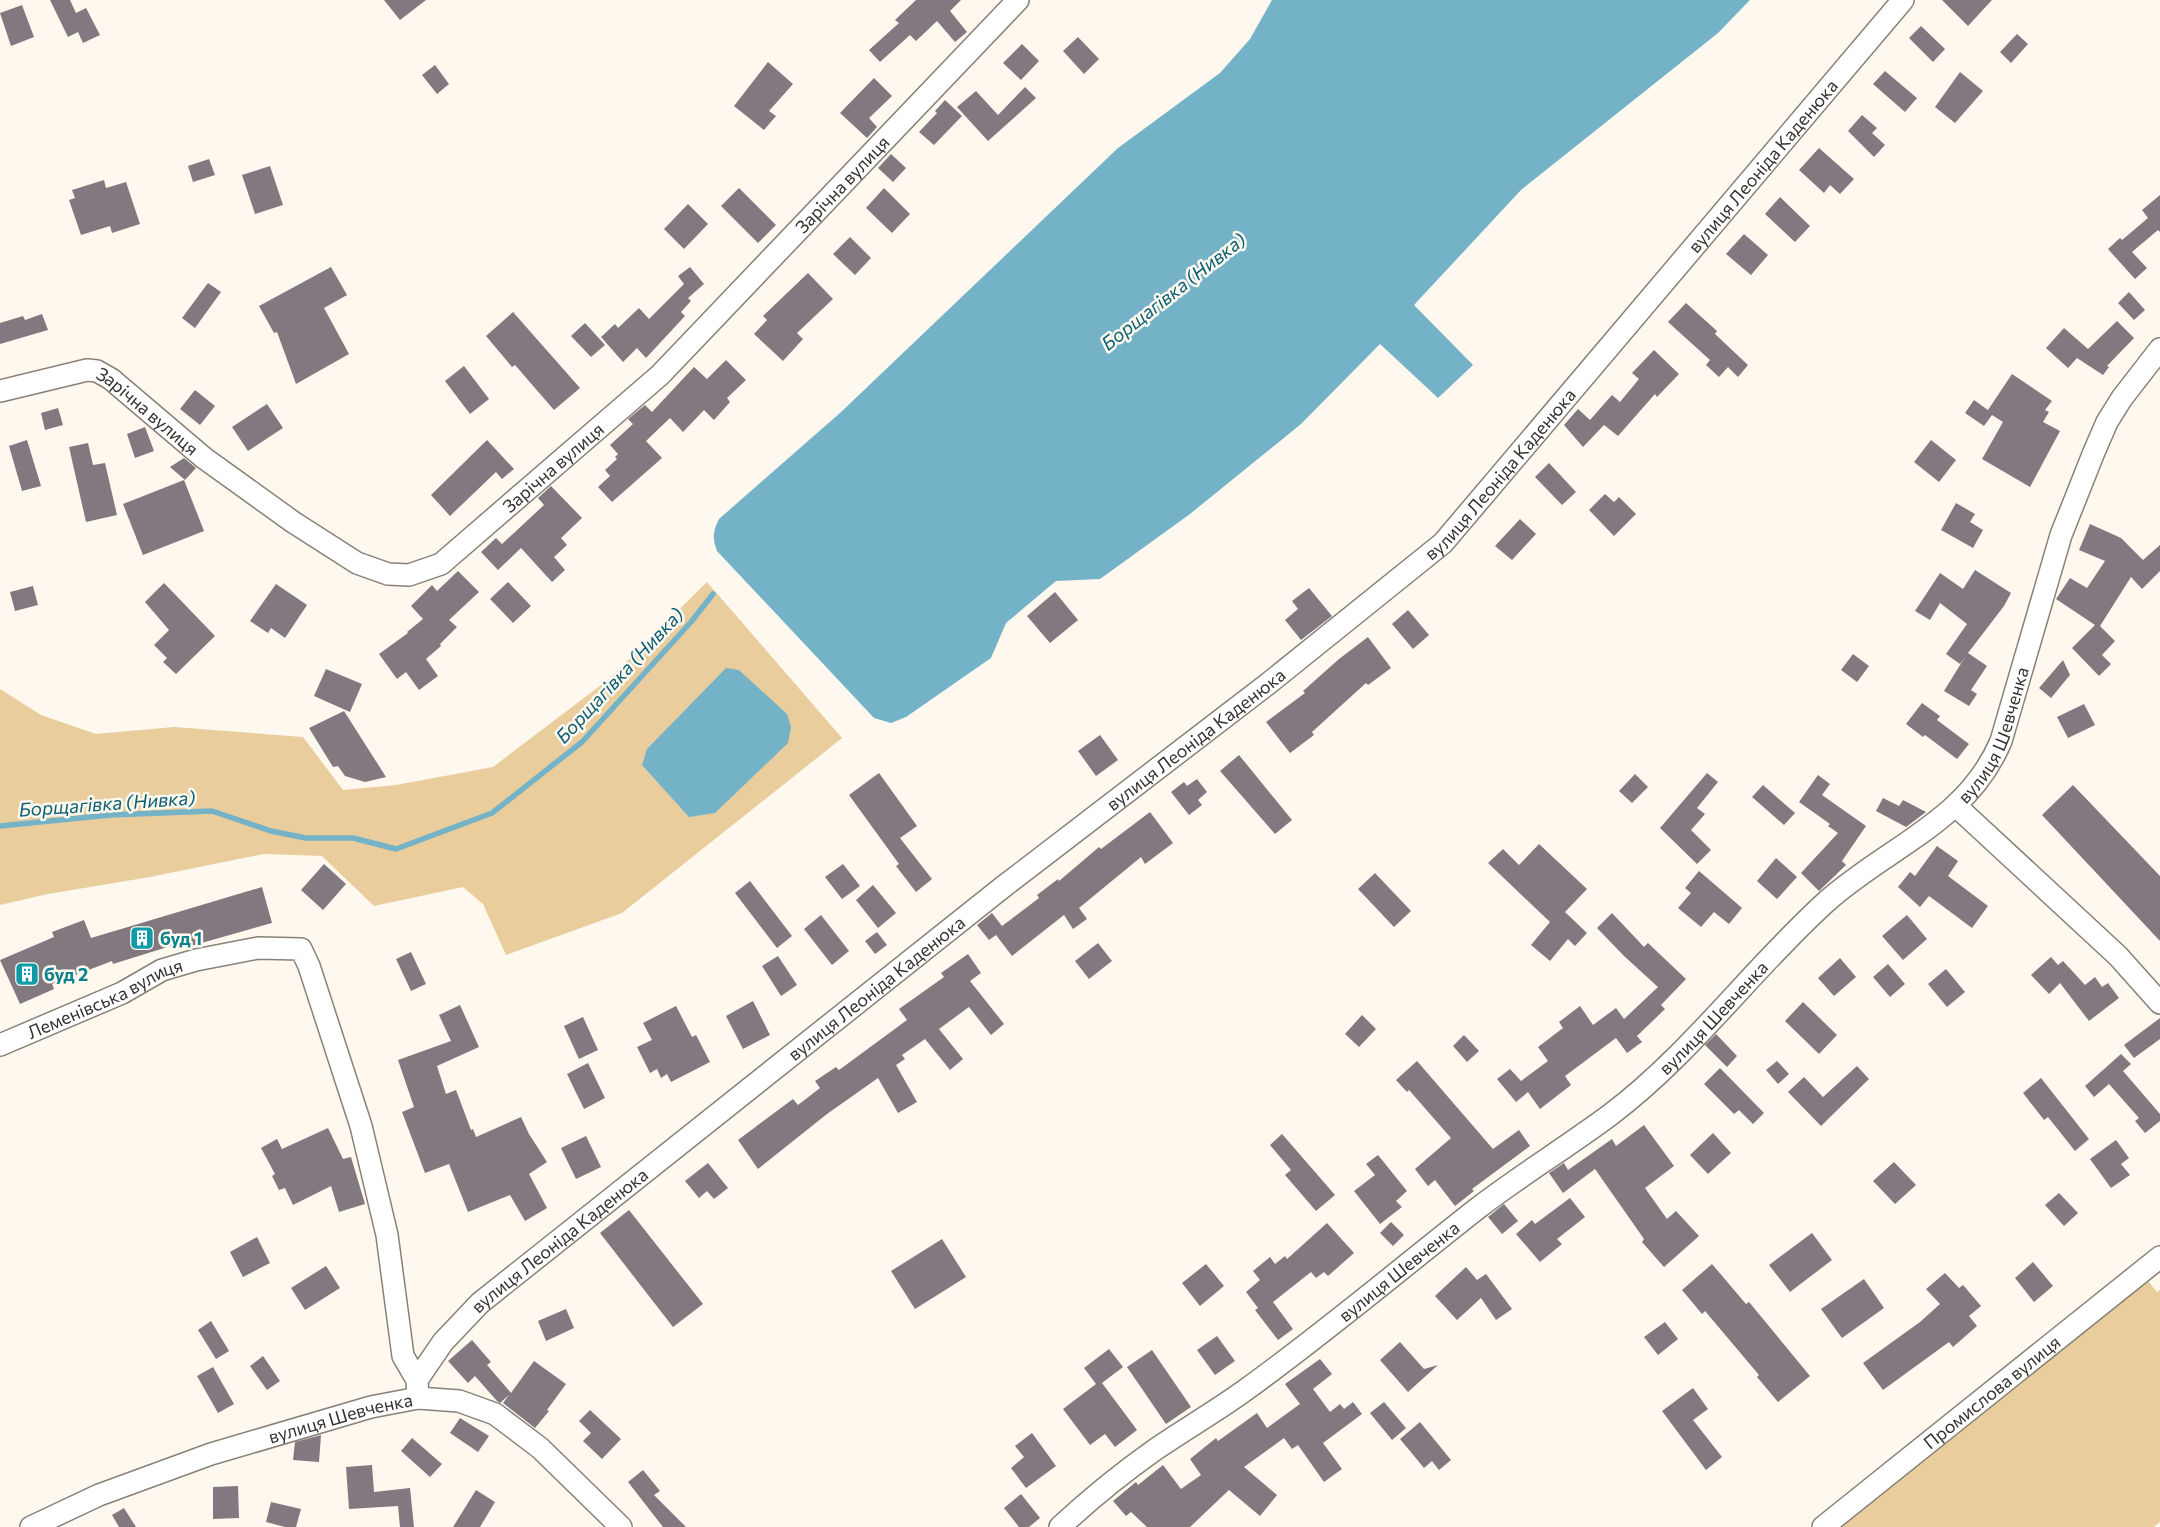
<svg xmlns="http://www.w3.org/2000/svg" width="2160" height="1527" viewBox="0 0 2160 1527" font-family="Commissioner,sans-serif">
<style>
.green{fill:#e9cd9d}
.water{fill:#74b2c8}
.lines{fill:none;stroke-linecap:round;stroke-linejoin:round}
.stream{stroke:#74b2c8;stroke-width:5.5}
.building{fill:#827980}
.minor-casing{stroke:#878178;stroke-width:24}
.minor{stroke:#fff;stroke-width:21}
.labels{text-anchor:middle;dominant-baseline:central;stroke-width:5;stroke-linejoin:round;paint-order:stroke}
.street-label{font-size:18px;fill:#35332f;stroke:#fef8ee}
.culture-label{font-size:18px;font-weight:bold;fill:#0d838f;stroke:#fef8ee;text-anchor:start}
.water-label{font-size:19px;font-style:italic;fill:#0b6077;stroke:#fef8ee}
</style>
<rect width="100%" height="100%" fill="#fef8ee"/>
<g class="green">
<polygon points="707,582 842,738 622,913 506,955 483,904 463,887 374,906 322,856 264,854 150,877 48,894 0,905 0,689 41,715 96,734 174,727 303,737 343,790 396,785 493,767 609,679"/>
<polygon points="2144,1276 2157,1292 2160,1290 2160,1522 2154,1527 1835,1527"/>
</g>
<g class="water">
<path d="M1272 0H1750L1718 33 1521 190 1414 305 1473 365 1438 398 1380 344 1301 424 1190 514 1100 579 1056 581 1006 623 991 658 906 717 891 723 874 718 717 551C712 538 713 531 719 519L840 413 1118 148 1220 73 1250 39Z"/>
<polygon points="726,668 739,670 787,714 791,727 788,743 715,813 689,817 642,765 647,749"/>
</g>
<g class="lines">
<polyline class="stream" points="0,826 110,815 212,811 271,831 306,838 353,838 396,849 492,813 582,742 691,622 713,594"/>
</g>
<g class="building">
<polygon points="50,0 70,0 76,13 86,8 100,35 83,43 78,32 68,37"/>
<polygon points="384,0 426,0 400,20"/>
<polygon points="916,0 961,0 950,11 967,32 955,42 937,21 916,41 910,35 880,62 869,50 899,23 895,20"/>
<polygon points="1942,0 1992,0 1968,26"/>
<polygon points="22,5 34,37 11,46 0,13"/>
<polygon points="1921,26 1945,49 1933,62 1909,38"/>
<polygon points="2017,34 2028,44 2011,63 2000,52"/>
<polygon points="1078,37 1099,59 1084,74 1063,51"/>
<polygon points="1022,44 1039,61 1021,80 1003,63"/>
<polygon points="768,62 793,84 769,111 776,116 764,130 734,106"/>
<polygon points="435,65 449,84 437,94 422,75"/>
<polygon points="1885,71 1917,98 1905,112 1873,84"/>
<polygon points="1960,72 1983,91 1955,123 1935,107"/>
<polygon points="874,78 892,96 869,118 877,127 867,138 840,113"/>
<polygon points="1025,87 1036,98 988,141 957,107 976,91 998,115"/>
<polygon points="945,100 962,116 934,145 919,132 937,113 935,111"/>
<polygon points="1862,115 1877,128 1872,133 1885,145 1874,157 1848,131"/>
<polygon points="1819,148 1854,179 1840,194 1830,185 1824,193 1799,170"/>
<polygon points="891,154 906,168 893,182 878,168"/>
<polygon points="209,159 215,175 193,182 188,166"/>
<polygon points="270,166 283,205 255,214 242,175"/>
<polygon points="104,180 106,188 126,182 140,224 112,233 110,226 81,235 69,200 75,198 72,190"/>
<polygon points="739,188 776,225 758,243 721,206"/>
<polygon points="884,188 910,214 892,233 866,208"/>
<polygon points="2160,195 2160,232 2158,230 2132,252 2147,268 2135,279 2108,249 2120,238 2122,240 2148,218 2142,210"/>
<polygon points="1780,197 1810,226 1795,242 1765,214"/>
<polygon points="688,204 708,224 684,249 664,229"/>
<polygon points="1744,234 1768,255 1751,275 1726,254"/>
<polygon points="850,237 871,258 855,275 833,254"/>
<polygon points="331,267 347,295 324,308 349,354 296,384 277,332 274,333 259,306"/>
<polygon points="690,267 704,284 688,298 691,301 681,312 685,316 646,358 637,348 623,362 601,337 615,324 618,328 639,308 649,319 684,284 678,276"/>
<polygon points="808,273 833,299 797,333 803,339 783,361 754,334 767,320 763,316"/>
<polygon points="208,283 221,292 195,328 182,318"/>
<polygon points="2129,292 2145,310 2134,320 2118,303"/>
<polygon points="1686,303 1717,331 1715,334 1748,365 1738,377 1728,367 1719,377 1706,365 1710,360 1668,322"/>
<polygon points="513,312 580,388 554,410 515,365 512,367 486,336"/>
<polygon points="42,314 48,330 0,344 0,323 23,316 25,320"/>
<polygon points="2117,321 2134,338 2107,366 2109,367 2103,375 2077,358 2068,368 2046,348 2064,328 2088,349"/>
<polygon points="585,323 605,345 591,357 571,336"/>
<polygon points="1654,350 1679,374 1657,397 1655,394 1618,436 1604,425 1583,447 1564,425 1578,409 1590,420 1612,395 1620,402 1639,379 1632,373"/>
<polygon points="726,360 746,380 727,398 730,402 714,420 704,410 683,432 670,418 646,441 662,458 612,502 598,487 610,476 605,470 617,459 615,457 618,454 610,445 633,424 628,419 645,405 652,412 694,367 707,379"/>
<polygon points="464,366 489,399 470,414 445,381"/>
<polygon points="2012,374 2052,401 2045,410 2049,412 2043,422 2060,431 2030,487 1982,459 2003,422 1992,415 1984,426 1965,413 1974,400 1988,410"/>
<polygon points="195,390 215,406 200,425 180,409"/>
<polygon points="267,404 283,428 248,451 232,427"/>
<polygon points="58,408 63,425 45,430 41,413"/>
<polygon points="145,427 154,451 135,458 127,434"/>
<polygon points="27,440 41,486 22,491 9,446"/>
<polygon points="487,440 514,469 502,479 496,472 450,516 431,495"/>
<polygon points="1931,440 1956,460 1939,482 1914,462"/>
<polygon points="88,443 93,465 105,463 117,515 86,522 69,447"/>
<polygon points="184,458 196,468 185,480 170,467"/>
<polygon points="1549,463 1576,492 1562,505 1535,477"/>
<polygon points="184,480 204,531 143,555 123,504"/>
<polygon points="551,486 582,518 561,538 567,545 554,557 565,570 552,582 521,548 498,570 481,552 496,538 502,544 544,505 538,498"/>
<polygon points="1605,494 1614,502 1619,497 1636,514 1614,536 1589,510"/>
<polygon points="1956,503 1975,514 1970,522 1983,530 1973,548 1941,530"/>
<polygon points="1520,519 1536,534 1512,560 1495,546"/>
<polygon points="2090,524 2121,538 2143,560 2160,545 2160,571 2142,589 2131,577 2100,626 2115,641 2102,655 2111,664 2099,676 2072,648 2095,625 2056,599 2070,578 2087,588 2105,561 2079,550"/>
<polygon points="1975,570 2011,593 2004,606 1968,653 1987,666 1971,690 1977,694 1969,706 1944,691 1965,657 1960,664 1946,654 1967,624 1940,603 1930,620 1915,611 1940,573 1963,589"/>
<polygon points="458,571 479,592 449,620 457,627 440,644 441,646 426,659 438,676 419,690 406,672 397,679 379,654 408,633 407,632 423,619 411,606 432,585 437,591"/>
<polygon points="508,582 531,606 513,623 490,599"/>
<polygon points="164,583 215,636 176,674 163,662 167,658 154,645 169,630 145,602"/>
<polygon points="276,584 307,605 285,638 271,628 268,633 250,621"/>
<polygon points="33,586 38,605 15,611 10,592"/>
<polygon points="1309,588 1332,616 1301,640 1285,620 1298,609 1292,601"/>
<polygon points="1055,592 1078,620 1050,643 1027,616"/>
<polygon points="1408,610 1429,635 1413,649 1392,624"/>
<polygon points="1368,637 1391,668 1368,685 1366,683 1312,732 1314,735 1290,753 1266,722 1305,693 1303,691 1339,659"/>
<polygon points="1853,654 1869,666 1857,682 1841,670"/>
<polygon points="2063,660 2070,675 2051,698 2039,688"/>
<polygon points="326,669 362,684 350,712 314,696"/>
<polygon points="1922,703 1940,716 1937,720 1969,744 1957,759 1925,735 1923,737 1906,724"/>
<polygon points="2084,704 2095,725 2068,738 2057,717"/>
<polygon points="344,711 386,777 365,782 345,776 338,766 333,767 309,728"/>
<polygon points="1100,735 1118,760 1096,776 1078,751"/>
<polygon points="1239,755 1292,820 1275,834 1220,771"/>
<polygon points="879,773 917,826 900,838 932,879 916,892 896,866 899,864 849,795"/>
<polygon points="1707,773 1718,782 1697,808 1705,814 1691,830 1711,850 1697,864 1660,828"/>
<polygon points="1635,774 1648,787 1632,803 1619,791"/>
<polygon points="1818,775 1830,784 1822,795 1866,826 1842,861 1846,865 1819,891 1801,873 1838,833 1828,826 1830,824 1799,802"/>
<polygon points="1197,779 1207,792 1198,800 1202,805 1189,815 1171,792 1184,782 1187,786"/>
<polygon points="1763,785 1795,813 1784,825 1752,797"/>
<polygon points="2073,785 2160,876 2160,941 2042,815"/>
<polygon points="1883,798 1899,806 1903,800 1926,812 1906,827 1876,811"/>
<polygon points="1150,812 1173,843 1145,864 1141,857 1079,908 1087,919 1073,929 1064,915 1012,956 996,935 989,940 977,925 992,913 1002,926 1039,898 1037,895 1058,879 1059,881 1099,847 1101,849"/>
<polygon points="1539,844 1587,889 1565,912 1587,933 1575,946 1568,939 1550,961 1531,945 1550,922 1488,863 1503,849 1519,865"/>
<polygon points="1937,846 1958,861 1948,876 1988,906 1972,928 1929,896 1920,907 1898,887 1910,872 1915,876"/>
<polygon points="1776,858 1797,877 1777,899 1757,881"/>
<polygon points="324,864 346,884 323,910 301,890"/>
<polygon points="843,864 860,886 842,899 825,877"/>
<polygon points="1699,871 1742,908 1729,924 1714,912 1701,927 1678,908 1691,893 1685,888"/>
<polygon points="1375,873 1411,911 1394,927 1358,889"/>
<polygon points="750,881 792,936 777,948 735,893"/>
<polygon points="873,885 896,913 878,928 856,900"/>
<polygon points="262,887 272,923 191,946 190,940 113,964 112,961 52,984 54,989 20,1004 0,960 54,937 52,932 84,920 91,938"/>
<polygon points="1612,913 1644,947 1648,943 1686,979 1661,1005 1665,1009 1637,1036 1642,1042 1627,1053 1616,1038 1565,1076 1571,1085 1540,1109 1528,1092 1516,1102 1497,1079 1510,1069 1521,1081 1548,1061 1538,1047 1563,1028 1559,1022 1580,1006 1593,1025 1616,1008 1624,1019 1658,987 1624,956 1597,928"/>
<polygon points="821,915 849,951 832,965 804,929"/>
<polygon points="1907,915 1927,939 1903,960 1882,936"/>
<polygon points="877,932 887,945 875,954 865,941"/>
<polygon points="1098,943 1112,961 1089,979 1075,961"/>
<polygon points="411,952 426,984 411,991 396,959"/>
<polygon points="968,954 981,973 970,981 1004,1024 991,1035 969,1007 939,1029 963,1059 950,1070 925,1039 902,1055 905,1059 896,1065 917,1102 898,1113 878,1078 827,1114 758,1169 738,1140 793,1099 798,1105 820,1088 815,1081 836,1067 839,1070 907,1020 899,1009 944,977 941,973"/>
<polygon points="778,956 797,985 781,996 762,966"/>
<polygon points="2051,957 2058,965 2063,961 2085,985 2095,977 2102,987 2108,983 2119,998 2089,1021 2060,983 2049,994 2031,975"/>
<polygon points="1840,958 1856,977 1834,996 1818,978"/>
<polygon points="1888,964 1905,984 1890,997 1873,977"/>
<polygon points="1946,969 1965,992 1947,1007 1928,984"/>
<polygon points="753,1001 770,1035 743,1049 726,1016"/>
<polygon points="1803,1002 1837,1035 1819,1054 1785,1021"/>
<polygon points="460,1005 479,1047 437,1066 446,1094 456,1090 471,1130 473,1129 476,1137 521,1117 529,1134 547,1162 529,1174 547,1208 525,1221 510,1195 468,1212 449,1164 425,1173 402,1112 414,1107 398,1060 451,1041 439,1015"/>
<polygon points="676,1006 692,1037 696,1035 710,1062 671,1082 667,1074 661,1078 657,1069 650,1073 637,1047 652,1040 643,1023"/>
<polygon points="1362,1015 1376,1029 1359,1047 1345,1034"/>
<polygon points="583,1017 598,1050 579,1059 564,1026"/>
<polygon points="2160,1018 2160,1039 2134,1058 2124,1045"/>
<polygon points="1716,1034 1737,1056 1727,1067 1705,1045"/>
<polygon points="1464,1035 1479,1051 1467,1062 1453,1046"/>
<polygon points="2121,1054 2131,1064 2123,1071 2160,1114 2160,1121 2145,1133 2135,1121 2139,1118 2109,1084 2094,1097 2085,1086"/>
<polygon points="1417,1061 1493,1149 1519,1130 1530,1146 1472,1189 1474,1191 1455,1206 1435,1180 1428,1186 1415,1169 1451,1138 1409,1090 1407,1092 1396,1080"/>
<polygon points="1777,1061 1789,1074 1778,1084 1766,1070"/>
<polygon points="588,1063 605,1098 584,1109 567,1074"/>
<polygon points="1857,1066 1869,1079 1821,1126 1788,1092 1804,1077 1823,1097"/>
<polygon points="1720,1068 1764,1113 1753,1124 1739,1110 1734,1114 1704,1084"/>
<polygon points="2041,1078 2089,1139 2075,1151 2048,1117 2044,1120 2023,1093"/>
<polygon points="1644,1125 1674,1166 1645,1188 1667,1219 1676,1211 1699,1236 1664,1267 1642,1242 1644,1239 1595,1169 1563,1193 1549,1173 1564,1163 1568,1170 1612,1139 1616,1146"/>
<polygon points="328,1128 343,1159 351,1157 365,1204 339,1212 331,1186 293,1205 285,1188 279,1190 272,1176 275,1174 261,1148 277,1139 282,1149"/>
<polygon points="1713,1133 1731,1153 1708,1174 1690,1155"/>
<polygon points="1282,1134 1335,1195 1316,1211 1285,1175 1291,1170 1270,1145"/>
<polygon points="586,1136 601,1167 576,1179 561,1148"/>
<polygon points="2116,1140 2129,1158 2121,1164 2130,1175 2111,1188 2090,1159"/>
<polygon points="1378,1155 1407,1191 1396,1201 1402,1207 1380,1224 1354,1191 1375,1175 1366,1164"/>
<polygon points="1894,1162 1916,1185 1895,1204 1873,1181"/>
<polygon points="708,1163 728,1188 714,1199 707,1191 699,1198 685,1181"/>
<polygon points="2059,1193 2078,1213 2064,1226 2045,1205"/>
<polygon points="1570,1198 1585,1217 1557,1239 1562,1244 1540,1262 1516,1234 1532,1220 1535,1224"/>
<polygon points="1504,1204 1518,1221 1502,1234 1488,1217"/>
<polygon points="629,1210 703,1304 673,1327 600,1233"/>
<polygon points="1391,1222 1404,1235 1393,1246 1380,1233"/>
<polygon points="1327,1223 1354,1253 1328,1276 1324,1272 1316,1278 1311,1272 1273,1302 1293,1329 1278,1340 1255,1310 1258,1308 1246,1292 1260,1280 1253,1271 1270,1257 1275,1264 1285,1256 1287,1259"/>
<polygon points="1812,1233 1832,1260 1790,1292 1769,1265"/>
<polygon points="257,1237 270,1263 243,1277 230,1252"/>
<polygon points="942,1239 966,1277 915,1309 891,1271"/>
<polygon points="2033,1262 2053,1286 2034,1302 2015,1278"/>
<polygon points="1206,1264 1224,1286 1200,1306 1182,1283"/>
<polygon points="1712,1264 1746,1304 1749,1302 1810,1376 1778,1402 1757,1377 1759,1375 1705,1311 1702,1314 1682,1290"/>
<polygon points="326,1266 340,1288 305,1310 291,1288"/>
<polygon points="1466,1267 1477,1280 1486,1274 1512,1309 1496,1320 1481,1298 1457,1320 1435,1296"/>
<polygon points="1945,1273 1959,1288 1963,1285 1981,1306 1969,1316 1977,1326 1953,1347 1949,1342 1883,1390 1863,1363 1920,1322 1940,1304 1926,1289"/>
<polygon points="1864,1279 1884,1308 1842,1338 1821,1309"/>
<polygon points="566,1309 574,1328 546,1341 538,1321"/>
<polygon points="211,1321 229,1351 216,1359 198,1330"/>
<polygon points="1665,1322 1678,1339 1658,1355 1644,1337"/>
<polygon points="1217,1336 1235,1361 1215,1375 1197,1350"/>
<polygon points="472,1340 491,1362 487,1365 511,1393 534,1361 566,1384 547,1410 549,1411 535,1428 503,1403 509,1395 500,1403 497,1401 475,1376 468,1383 448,1361"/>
<polygon points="1400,1342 1424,1369 1438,1365 1408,1392 1380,1360"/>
<polygon points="1109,1349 1123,1367 1102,1383 1137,1430 1115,1447 1105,1434 1090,1445 1063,1409 1096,1384 1084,1368"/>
<polygon points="1152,1350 1191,1407 1166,1424 1127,1367"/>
<polygon points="263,1356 280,1381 267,1390 250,1366"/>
<polygon points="1320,1359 1332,1374 1313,1389 1330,1412 1340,1404 1344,1409 1353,1402 1362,1414 1323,1443 1342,1469 1324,1482 1298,1445 1292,1449 1284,1438 1244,1467 1277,1495 1260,1516 1229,1490 1190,1527 1147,1527 1131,1512 1126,1516 1113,1501 1136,1482 1138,1485 1163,1465 1181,1489 1201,1475 1190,1459 1216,1438 1218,1441 1257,1413 1267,1428 1300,1404 1285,1384"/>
<polygon points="213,1367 234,1404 218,1413 197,1376"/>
<polygon points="1693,1388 1708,1409 1693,1420 1722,1457 1706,1470 1662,1411"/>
<polygon points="1384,1402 1406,1428 1392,1440 1370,1413"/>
<polygon points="590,1410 621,1439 602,1459 583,1441 591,1433 579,1421"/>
<polygon points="460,1418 489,1436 478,1452 450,1433"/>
<polygon points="1420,1422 1451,1460 1439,1470 1432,1461 1424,1468 1400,1439"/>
<polygon points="1032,1433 1056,1466 1026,1488 1011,1468 1024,1457 1015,1446"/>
<polygon points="321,1435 319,1462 293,1460 295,1442"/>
<polygon points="412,1438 442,1464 430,1477 401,1451"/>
<polygon points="372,1465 374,1492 410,1488 414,1527 400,1527 398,1506 349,1509 346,1467"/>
<polygon points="643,1470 660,1491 654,1495 686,1527 663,1527 628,1482"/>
<polygon points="238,1486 239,1518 213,1519 213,1487"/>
<polygon points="476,1490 495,1502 480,1527 453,1527"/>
<polygon points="1021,1494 1040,1518 1029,1527 1019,1527 1004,1508"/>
<polygon points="271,1502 301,1509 296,1527 285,1527 266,1522"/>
<polygon points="124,1508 136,1527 119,1527 112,1515"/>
</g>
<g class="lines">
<g class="minor-casing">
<g id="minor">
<path id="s1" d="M0 391 87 370 97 371 111 379 204 458 293 522 357 563 388 574 409 575 441 564 660 375 1018 0"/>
<polyline points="1956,806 2118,956 2160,1003"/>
<path id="s2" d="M0 1045 122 993 162 970 196 960 258 948 301 949 309 966 361 1126 387 1235 403 1356 417 1380"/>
<path id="s3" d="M418 1398 417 1380 443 1342 480 1303 1003 887 1269 683 1443 543 1903 0"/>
<path id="s4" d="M31 1527 99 1495 211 1454 371 1407 418 1398 459 1401 495 1414 540 1448 621 1527"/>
<path id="s5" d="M1060 1527C1090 1499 1122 1473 1156 1449 1185 1429 1215 1412 1244 1391 1325 1333 1400 1269 1478 1208 1521 1175 1567 1147 1610 1115 1691 1054 1751 970 1826 902 1887 847 1967 822 2001 741L2061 535 2094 452 2107 422 2122 398 2160 349"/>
<path id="s6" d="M1823 1527 2160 1257"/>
</g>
</g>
<use href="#minor" class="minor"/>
</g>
<defs>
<g id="building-square" transform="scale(1.25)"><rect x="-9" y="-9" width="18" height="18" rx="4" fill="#0f9aa8" stroke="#fef8ee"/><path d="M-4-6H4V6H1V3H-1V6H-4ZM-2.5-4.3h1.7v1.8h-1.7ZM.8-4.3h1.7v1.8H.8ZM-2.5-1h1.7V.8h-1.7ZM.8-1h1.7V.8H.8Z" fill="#fff"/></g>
</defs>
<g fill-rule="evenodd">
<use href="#building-square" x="142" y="938"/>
<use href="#building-square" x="27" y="974"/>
</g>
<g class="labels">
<g class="street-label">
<text stroke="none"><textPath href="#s3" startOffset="1839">вулиця Леоніда Каденюка</textPath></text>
<text stroke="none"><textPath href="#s1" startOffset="1064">Зарічна вулиця</textPath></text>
<text stroke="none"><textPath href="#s1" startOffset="164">Зарічна вулиця</textPath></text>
<text stroke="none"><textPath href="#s1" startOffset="659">Зарічна вулиця</textPath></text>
<text stroke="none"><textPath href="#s3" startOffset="1434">вулиця Леоніда Каденюка</textPath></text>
<text stroke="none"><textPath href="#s5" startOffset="1235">вулиця Шевченка</textPath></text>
<text stroke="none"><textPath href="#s3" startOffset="1029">вулиця Леоніда Каденюка</textPath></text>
<text stroke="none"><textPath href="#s3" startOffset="624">вулиця Леоніда Каденюка</textPath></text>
<text stroke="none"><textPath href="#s2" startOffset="115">Леменівська вулиця</textPath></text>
<text stroke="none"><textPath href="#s5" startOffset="830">вулиця Шевченка</textPath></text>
<text stroke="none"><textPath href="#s3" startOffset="219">вулиця Леоніда Каденюка</textPath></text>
<text stroke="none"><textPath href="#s5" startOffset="425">вулиця Шевченка</textPath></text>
<text stroke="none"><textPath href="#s6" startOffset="216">Промислова вулиця</textPath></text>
<text stroke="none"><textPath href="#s4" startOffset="329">вулиця Шевченка</textPath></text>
</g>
<g class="culture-label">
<text x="160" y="938">буд 1</text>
<text x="44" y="974">буд 2</text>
</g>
<g class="water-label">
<text transform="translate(1173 291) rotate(-38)">Борщагівка (Нивка)</text>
<text transform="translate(619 675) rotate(-47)">Борщагівка (Нивка)</text>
<text transform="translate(107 803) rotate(-4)">Борщагівка (Нивка)</text>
</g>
</g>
</svg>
